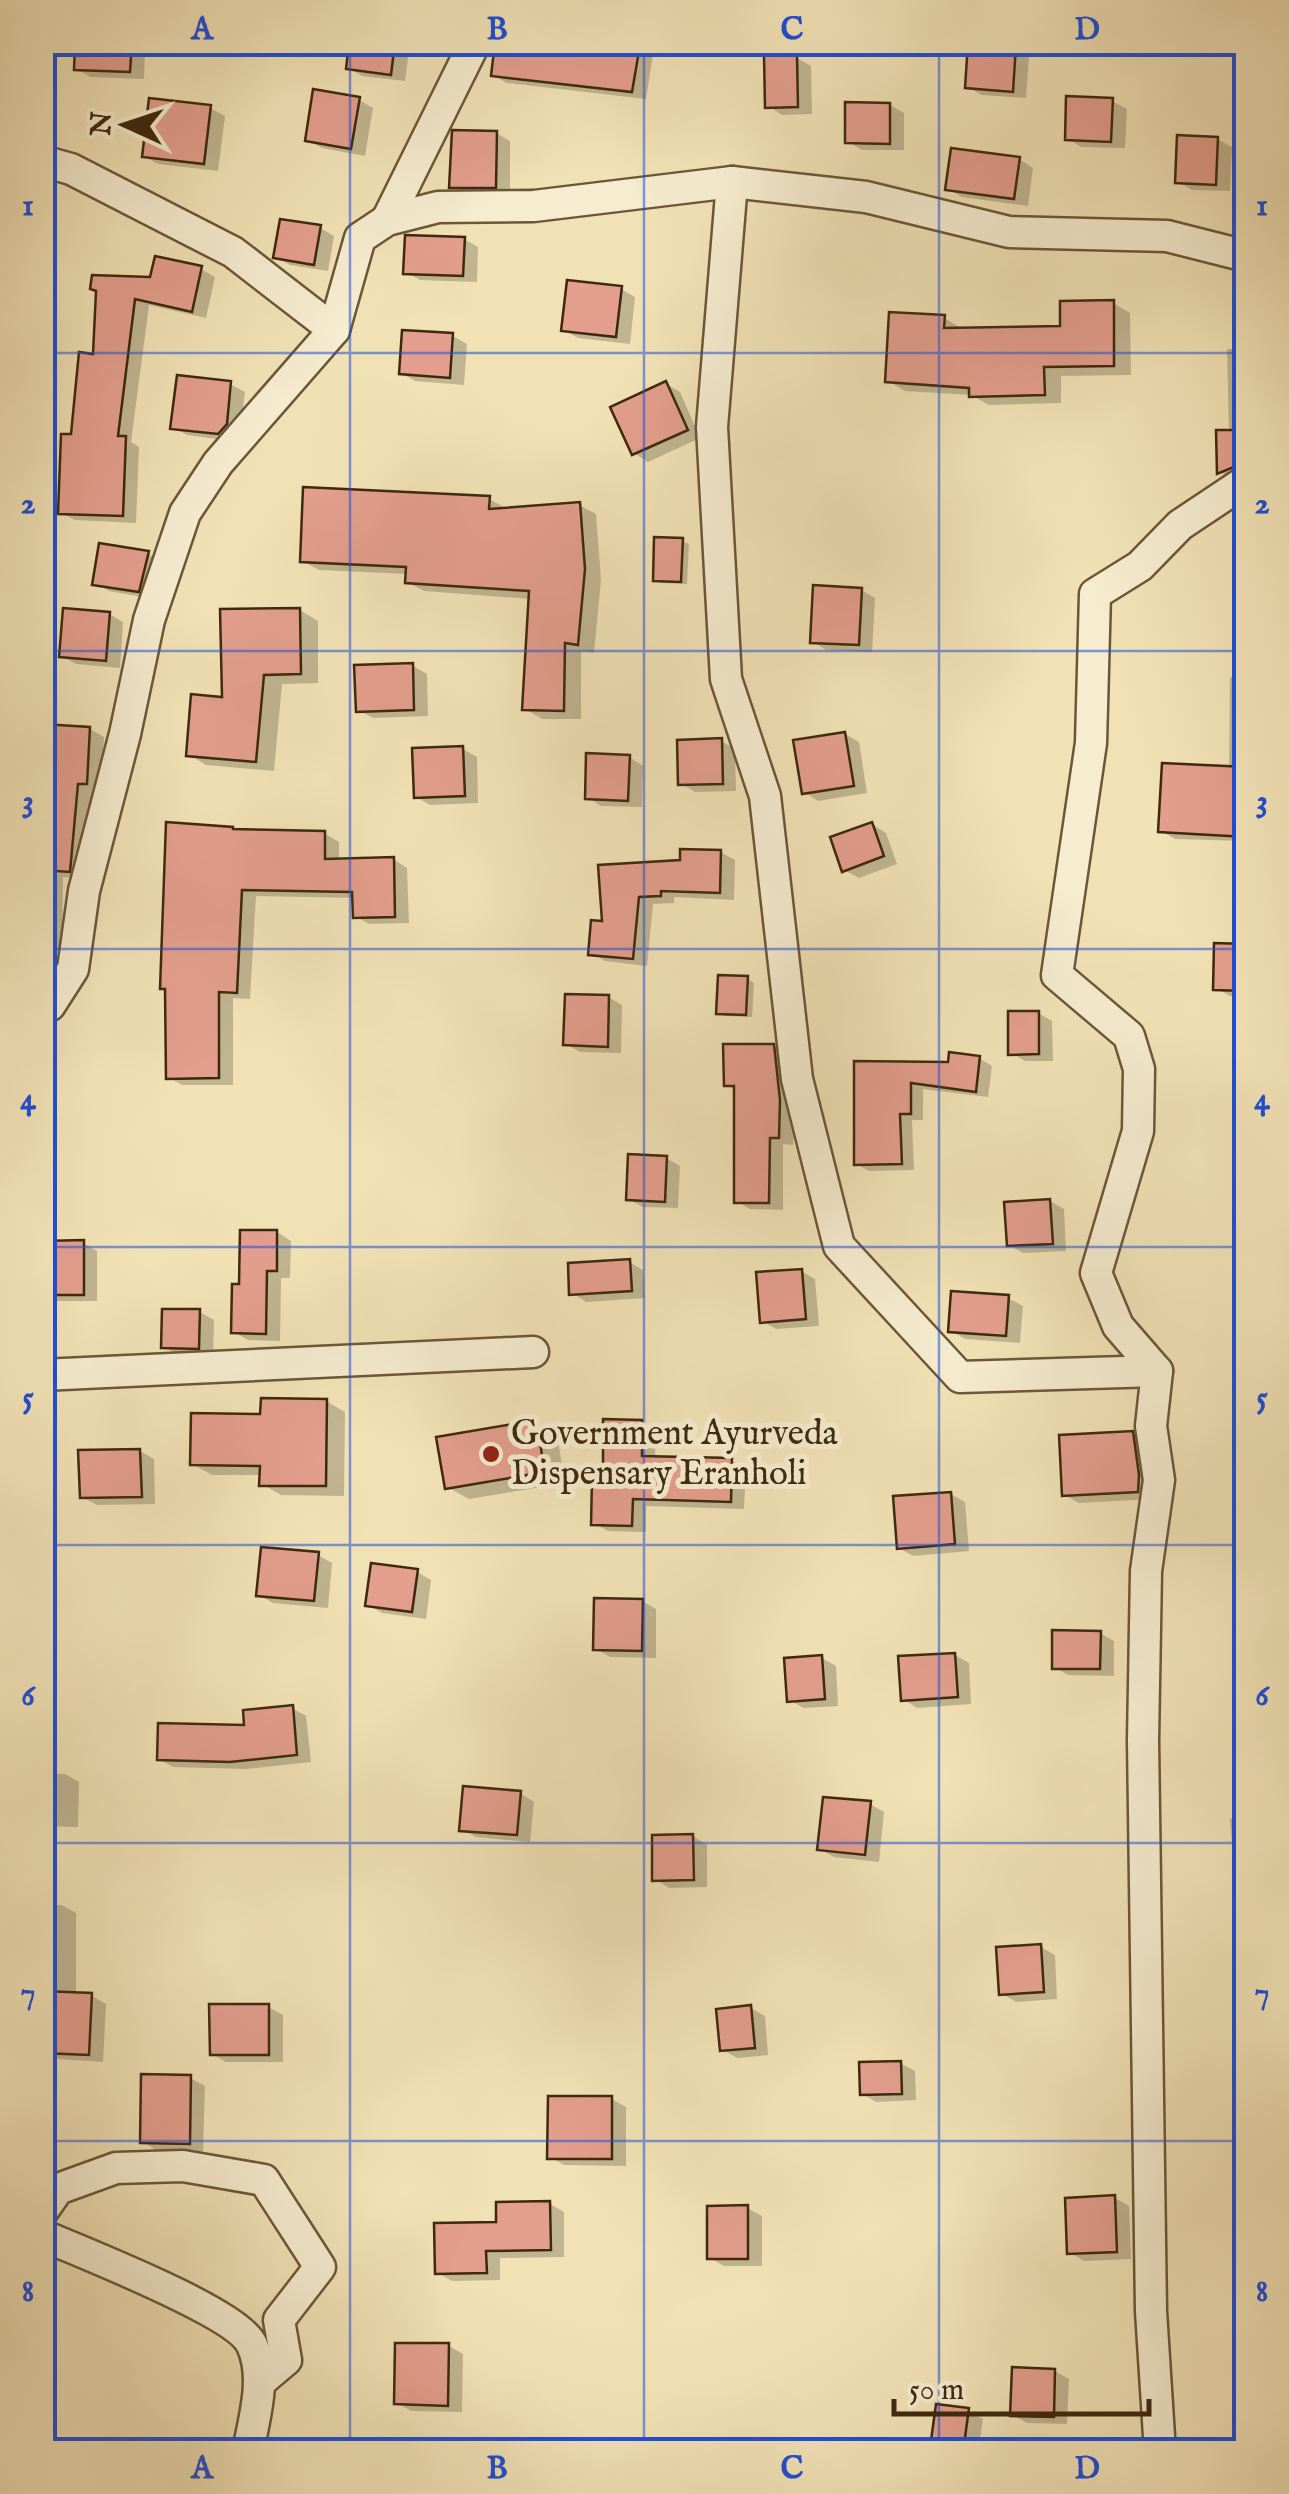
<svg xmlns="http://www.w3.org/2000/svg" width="1289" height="2494" viewBox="0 0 1289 2494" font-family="'IM FELL English',serif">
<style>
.shadow{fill:#0003}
.building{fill:#e39e8d;stroke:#3e290e;stroke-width:2.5}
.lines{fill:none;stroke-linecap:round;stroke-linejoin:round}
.street-casing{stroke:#6b5738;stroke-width:35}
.street{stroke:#f6ecd0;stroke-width:30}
.grid{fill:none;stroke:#1d4ed8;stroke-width:2.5;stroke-opacity:0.55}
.poi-dot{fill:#8f2418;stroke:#f6ecd0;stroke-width:4}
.labels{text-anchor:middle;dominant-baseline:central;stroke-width:10;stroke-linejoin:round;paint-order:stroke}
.poi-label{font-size:35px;fill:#3e290e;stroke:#f6ecd0;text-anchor:start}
.neatline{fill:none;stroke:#1d4ed8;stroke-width:4}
.grid-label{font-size:32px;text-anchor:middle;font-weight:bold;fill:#1d4ed8}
</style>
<rect width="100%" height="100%" fill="#f1e2b6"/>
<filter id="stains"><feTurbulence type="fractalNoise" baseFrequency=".002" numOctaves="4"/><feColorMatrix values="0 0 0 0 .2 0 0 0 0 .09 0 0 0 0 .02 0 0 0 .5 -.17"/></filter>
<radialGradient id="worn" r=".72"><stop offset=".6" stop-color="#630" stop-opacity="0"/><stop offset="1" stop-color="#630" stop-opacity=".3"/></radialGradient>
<g class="shadow">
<polygon points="42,42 258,42 258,54 145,48 144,79 91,77 76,69 77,49 42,50"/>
<polygon points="352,42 410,42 405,81 362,76 348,68"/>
<polygon points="607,42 655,42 646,99 507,83 493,75 607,48"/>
<polygon points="1096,42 1228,42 1227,53 1110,50"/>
<polygon points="1015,48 1029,56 1026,98 982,95 967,87"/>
<polygon points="797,58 811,66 812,114 782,115 768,106"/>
<polygon points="359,100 373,108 365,156 322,148 308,140"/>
<polygon points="1112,101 1127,109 1125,148 1081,147 1067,138"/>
<polygon points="890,105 904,113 904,150 862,150 847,141"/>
<polygon points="210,108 225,116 218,171 158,164 144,156"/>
<polygon points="496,133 510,141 510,194 466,195 452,186"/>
<polygon points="1217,139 1232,147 1230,191 1192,190 1178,182"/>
<polygon points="1019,159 1033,168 1028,206 962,197 948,189"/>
<polygon points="320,228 334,236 328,271 290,265 276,257"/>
<polygon points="464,239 478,247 477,282 420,280 406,272"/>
<polygon points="201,269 215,277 206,318 149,305 131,442 139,447 136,523 75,520 60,512 73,437 96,357 98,291"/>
<polygon points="621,289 635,297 630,344 578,338 564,330"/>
<polygon points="1113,303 1130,313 1131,375 1061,376 1061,403 989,405 971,395 905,391 888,381 944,318 961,328 1062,328"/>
<polygon points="453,336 467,344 464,385 415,381 401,373"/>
<polygon points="1227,349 1246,349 1246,475 1234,480 1220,472 1229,433"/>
<polygon points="230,384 245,392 240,433 233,441 187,435 173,427"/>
<polygon points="666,384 680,392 700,438 648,462 634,453"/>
<polygon points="489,499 506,508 579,505 596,514 601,580 594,653 581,651 581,719 542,719 525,709 531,599 424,591 407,582 408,574 319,570 302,561"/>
<polygon points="682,541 689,544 687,584 661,583 655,580"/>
<polygon points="148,554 162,562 153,599 109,591 95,583"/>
<polygon points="861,590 875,598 872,652 826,650 812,641"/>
<polygon points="1241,605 1246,605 1246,841 1175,839 1161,831 1229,769 1230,677 1242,678"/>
<polygon points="300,610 318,621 318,683 282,684 274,771 206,765 188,754 224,699"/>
<polygon points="109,614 123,622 120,668 76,664 62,656"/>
<polygon points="413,666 427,674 428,716 373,718 358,710"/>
<polygon points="42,727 90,729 104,737 101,791 92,790 83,878 63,877 62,951 42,951"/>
<polygon points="845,734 859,742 867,793 818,801 804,792"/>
<polygon points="721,741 735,749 736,791 695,792 681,784"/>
<polygon points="463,749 477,757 478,803 430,805 416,797"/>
<polygon points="629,757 643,766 642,807 601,806 587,797"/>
<polygon points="872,824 886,833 897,864 859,878 844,870"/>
<polygon points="232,829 325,834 339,842 339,861 393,859 407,868 409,923 369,924 355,916 355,898 256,896 250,999 233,998 233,1085 182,1085 168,1077"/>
<polygon points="720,852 735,860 734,900 674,897 674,903 653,904 647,966 605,961 591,953 604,924 683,863"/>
<polygon points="1217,945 1246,947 1246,997 1230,996 1216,988"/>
<polygon points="748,979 754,983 752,1017 725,1016 719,1012"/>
<polygon points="608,997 622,1005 621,1053 580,1052 566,1044"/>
<polygon points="1038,1013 1052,1021 1053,1061 1025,1061 1011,1053"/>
<polygon points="774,1046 788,1055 794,1110 793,1145 783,1144 783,1210 750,1209 736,1201 736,1090 726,1085"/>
<polygon points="979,1058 992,1066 988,1097 923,1089 923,1120 912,1120 914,1170 869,1171 856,1164 857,1063 951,1064"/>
<polygon points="666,1158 680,1166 678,1208 643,1207 628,1199"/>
<polygon points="1050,1201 1064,1209 1066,1251 1023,1253 1009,1245"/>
<polygon points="277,1232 291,1241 290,1278 281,1278 280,1341 248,1340 234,1332 242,1287"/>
<polygon points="42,1243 83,1243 97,1251 97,1301 42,1301"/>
<polygon points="629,1262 643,1270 645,1298 586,1302 572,1293"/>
<polygon points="801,1271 815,1279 819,1326 776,1329 762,1321"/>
<polygon points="1008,1298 1023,1306 1020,1343 965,1339 951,1331"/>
<polygon points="200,1312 214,1320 213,1355 178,1355 164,1347"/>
<polygon points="1243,1390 1246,1390 1246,1532 1235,1526 1238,1490 1242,1491"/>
<polygon points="326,1401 345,1412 344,1496 281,1495 262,1484 262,1475 212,1475 192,1464 263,1416"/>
<polygon points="641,1422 656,1430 655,1458 732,1461 746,1469 744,1509 646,1506 646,1532 608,1531 594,1523 605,1482"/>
<polygon points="536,1423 557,1435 565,1483 469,1499 447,1487"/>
<polygon points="1132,1433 1146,1442 1152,1499 1079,1503 1064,1495"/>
<polygon points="140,1451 154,1459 155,1504 97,1505 82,1497"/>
<polygon points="951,1494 965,1502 969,1551 913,1556 899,1548"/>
<polygon points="318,1555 332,1563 328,1608 273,1603 259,1595"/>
<polygon points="417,1572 431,1580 426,1619 382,1613 368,1605"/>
<polygon points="642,1601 656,1609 656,1658 610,1657 596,1649"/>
<polygon points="1100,1633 1114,1641 1114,1676 1068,1675 1054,1667"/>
<polygon points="955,1655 969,1663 971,1704 917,1708 903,1699"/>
<polygon points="822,1658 836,1666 838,1706 804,1708 789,1700"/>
<polygon points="292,1708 306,1716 311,1762 246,1769 173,1767 159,1759"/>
<polygon points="42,1773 65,1774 79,1782 78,1827 42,1826"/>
<polygon points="520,1793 534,1802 530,1842 476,1837 462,1829"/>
<polygon points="870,1804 884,1812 879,1862 834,1857 820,1849"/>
<polygon points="1246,1817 1246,1887 1235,1880 1230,1819"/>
<polygon points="693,1836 707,1845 707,1887 669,1888 655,1879"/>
<polygon points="42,1905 61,1905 76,1913 76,1995 92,1996 106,2004 103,2062 42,2058"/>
<polygon points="1041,1947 1055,1955 1057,1999 1016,2002 1001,1993"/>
<polygon points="268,2007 283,2015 283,2062 226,2062 212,2054"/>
<polygon points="751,2008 765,2016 768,2055 737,2058 723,2050"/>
<polygon points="900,2063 915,2071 916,2100 876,2102 862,2094"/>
<polygon points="190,2078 205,2086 203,2151 156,2150 142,2141"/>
<polygon points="612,2099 626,2107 626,2166 564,2165 550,2157"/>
<polygon points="1115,2198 1129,2206 1131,2259 1084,2261 1069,2252"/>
<polygon points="550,2204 564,2212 564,2257 500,2258 500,2280 452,2281 438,2273 499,2224"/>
<polygon points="747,2208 762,2216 762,2266 724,2266 710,2258"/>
<polygon points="449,2346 463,2354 462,2412 411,2411 397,2403"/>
<polygon points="1055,2371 1069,2379 1067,2424 1027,2423 1013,2415"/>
<polygon points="938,2407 969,2411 983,2419 978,2452 942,2452 933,2446"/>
</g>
<g class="building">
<polygon points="75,42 132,42 130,72 74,70"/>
<polygon points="349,42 395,42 391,75 346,69"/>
<polygon points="495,42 590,42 639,51 632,92 491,76"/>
<polygon points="968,42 1016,45 1013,92 965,88"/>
<polygon points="764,55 797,55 798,107 765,108"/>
<polygon points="313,89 360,97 351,149 305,141"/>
<polygon points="1066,96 1113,98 1111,142 1065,140"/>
<polygon points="149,98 211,105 204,164 142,157"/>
<polygon points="845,102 890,103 890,144 845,143"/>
<polygon points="452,130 497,131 496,188 449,188"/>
<polygon points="1177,135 1218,137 1216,185 1175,183"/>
<polygon points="951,148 1020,157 1014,199 945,190"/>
<polygon points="280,219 321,225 314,265 273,258"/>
<polygon points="405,235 465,237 463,276 403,274"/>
<polygon points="155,256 202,266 192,312 135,299 118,436 126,436 123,516 58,514 61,434 71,434 79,352 93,354 96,291 90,289 92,275 150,277"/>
<polygon points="567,280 622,286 616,337 561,331"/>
<polygon points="1114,300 1114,366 1044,367 1045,395 969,397 969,388 885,382 889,312 945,315 944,328 1060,326 1060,301"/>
<polygon points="402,330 453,333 450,378 399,374"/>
<polygon points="177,375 231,381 227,424 218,434 170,429"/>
<polygon points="666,381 688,430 632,455 610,407"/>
<polygon points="1216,430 1246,430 1246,462 1217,474"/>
<polygon points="303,487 490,496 489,509 580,502 585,569 578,645 565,643 564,711 522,710 529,591 405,583 406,567 300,562"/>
<polygon points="654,537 683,538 681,582 653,581"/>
<polygon points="99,543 149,551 139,592 92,585"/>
<polygon points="813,585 862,588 859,645 810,643"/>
<polygon points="63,608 110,612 106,661 59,657"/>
<polygon points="300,608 301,674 264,675 256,762 186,756 191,694 222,697 220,609"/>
<polygon points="413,663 414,710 356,712 354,665"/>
<polygon points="42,724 90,727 87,784 78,784 70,872 42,870"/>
<polygon points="845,732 854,786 802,794 793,740"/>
<polygon points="722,738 723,784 678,785 677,740"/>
<polygon points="463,746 465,796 414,798 412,748"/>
<polygon points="586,753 630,755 628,801 585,799"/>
<polygon points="1162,763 1246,767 1246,837 1158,832"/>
<polygon points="166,822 233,827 233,829 325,831 325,859 394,857 395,917 353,918 352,892 242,890 237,993 219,992 219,1078 166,1079 165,989 160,989"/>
<polygon points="872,822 884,856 842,872 830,837"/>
<polygon points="680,849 721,850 720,893 661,891 661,896 639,897 633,959 588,955 591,920 602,921 598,865 680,860"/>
<polygon points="1214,943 1246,944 1246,991 1213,990"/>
<polygon points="718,975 748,976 746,1015 716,1014"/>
<polygon points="565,994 609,995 608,1047 563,1045"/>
<polygon points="1008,1011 1039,1011 1039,1054 1008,1055"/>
<polygon points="723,1044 774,1044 780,1100 779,1138 770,1138 769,1203 734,1203 734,1086 724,1086"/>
<polygon points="949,1052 980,1056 976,1092 911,1083 911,1114 900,1114 902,1164 854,1165 854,1061 948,1062"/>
<polygon points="628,1154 667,1156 665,1202 626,1200"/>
<polygon points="1050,1199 1053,1244 1007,1246 1004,1202"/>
<polygon points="240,1230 277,1230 277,1271 267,1271 266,1334 231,1333 232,1284 239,1284"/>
<polygon points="84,1240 84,1295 42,1295 42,1241"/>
<polygon points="630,1259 632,1291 569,1295 568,1263"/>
<polygon points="802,1269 806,1319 760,1323 756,1272"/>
<polygon points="951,1291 1009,1295 1006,1336 948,1332"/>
<polygon points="162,1309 200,1309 199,1349 161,1348"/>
<polygon points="261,1398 327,1399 326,1486 259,1486 260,1466 190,1465 191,1413 260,1414"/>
<polygon points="603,1419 642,1420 642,1456 732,1458 731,1502 633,1499 632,1526 591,1525 592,1479 603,1479"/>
<polygon points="536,1420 545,1472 445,1489 436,1437"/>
<polygon points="1133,1431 1139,1475 1138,1492 1062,1496 1059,1435"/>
<polygon points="140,1449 142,1497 80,1498 78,1450"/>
<polygon points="951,1492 955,1544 897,1549 893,1496"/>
<polygon points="261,1547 319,1552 314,1601 256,1596"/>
<polygon points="371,1563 418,1569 412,1612 365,1606"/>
<polygon points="594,1598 643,1599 642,1651 593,1650"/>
<polygon points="1052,1630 1101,1631 1100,1669 1052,1669"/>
<polygon points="955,1653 958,1697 901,1701 898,1656"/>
<polygon points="822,1655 825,1699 787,1702 784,1658"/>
<polygon points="293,1705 297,1755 230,1762 157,1760 158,1723 244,1725 243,1710"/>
<polygon points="463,1786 521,1791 517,1835 459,1831"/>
<polygon points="823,1797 871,1801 865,1855 817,1850"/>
<polygon points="693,1834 694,1880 652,1881 652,1835"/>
<polygon points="1041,1944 1044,1992 999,1995 996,1947"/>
<polygon points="42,1991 92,1993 89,2055 42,2053"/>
<polygon points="209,2004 269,2004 269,2055 210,2055"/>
<polygon points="751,2005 755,2048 720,2051 716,2009"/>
<polygon points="901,2061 902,2094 860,2095 859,2062"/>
<polygon points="141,2074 191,2075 190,2144 140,2143"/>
<polygon points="548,2096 612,2096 612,2159 547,2159"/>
<polygon points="1115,2195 1117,2252 1067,2254 1065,2198"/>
<polygon points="550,2201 551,2250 486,2251 487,2273 435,2274 434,2223 496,2222 496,2202"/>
<polygon points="748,2205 748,2259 707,2259 707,2206"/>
<polygon points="395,2343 449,2343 448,2406 394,2404"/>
<polygon points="1012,2367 1055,2369 1054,2417 1010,2416"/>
<polygon points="936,2404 969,2408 963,2452 930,2448"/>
</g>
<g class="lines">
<g class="street-casing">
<g id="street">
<polyline points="42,161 71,169 233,252 334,330 360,238 387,220 438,207 534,206 732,182 866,197 1009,232 1167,236 1246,256"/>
<polyline points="732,182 712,427 726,679 765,796 797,1079 839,1246 960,1377 1157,1371"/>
<polyline points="387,220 475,42"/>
<polyline points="42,1004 50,1005 73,969 84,891 125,734 149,620 185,513 218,463 334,330"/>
<polyline points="42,1375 533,1352"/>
<polyline points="42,2212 58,2189 116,2168 183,2166 264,2180 320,2267 279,2320 286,2360 260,2382"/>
<path d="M42 2235C83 2253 237 2312 252 2345 267 2378 254 2418 248 2452"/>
<polyline points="1160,2452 1151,2311 1143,1740 1146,1571 1159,1480 1151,1426 1157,1371 1118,1326 1096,1273 1138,1131 1139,1069 1129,1036 1057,975 1091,743 1095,594 1140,566 1180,525 1246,481"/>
</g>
</g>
<use href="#street" class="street"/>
</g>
<path class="grid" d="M350 42V2452M644 42V2452M939 42V2452M42 353H1246M42 651H1246M42 949H1246M42 1247H1246M42 1545H1246M42 1843H1246M42 2141H1246"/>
<circle class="poi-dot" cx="491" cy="1454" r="10"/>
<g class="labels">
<g class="poi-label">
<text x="511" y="1434">Government Ayurveda<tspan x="511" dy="40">Dispensary Eranholi</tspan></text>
</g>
</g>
<rect width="1289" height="2494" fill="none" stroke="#f1e2b6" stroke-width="110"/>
<g transform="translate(125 125) rotate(273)" stroke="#f6ecd0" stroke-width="8" paint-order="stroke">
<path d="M0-8L18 38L0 25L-18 38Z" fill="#3e290e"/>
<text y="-15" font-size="28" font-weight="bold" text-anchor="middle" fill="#3e290e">N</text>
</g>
<path d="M894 2399v15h255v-15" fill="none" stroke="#3e290e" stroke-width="5"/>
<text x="909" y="2399" font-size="30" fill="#3e290e" stroke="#f6ecd0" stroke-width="8" paint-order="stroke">50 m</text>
<rect x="55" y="55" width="1179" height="2384" class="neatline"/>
<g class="grid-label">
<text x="202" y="39">A</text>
<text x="497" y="39">B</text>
<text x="792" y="39">C</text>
<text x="1087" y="39">D</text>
<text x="28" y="215">1</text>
<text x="1262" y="215">1</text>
<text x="28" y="513">2</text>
<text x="1262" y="513">2</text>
<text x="28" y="811">3</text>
<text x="1262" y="811">3</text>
<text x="28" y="1109">4</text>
<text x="1262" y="1109">4</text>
<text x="28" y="1407">5</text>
<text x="1262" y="1407">5</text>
<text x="28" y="1705">6</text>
<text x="1262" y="1705">6</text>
<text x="28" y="2003">7</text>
<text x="1262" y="2003">7</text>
<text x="28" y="2301">8</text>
<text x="1262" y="2301">8</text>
<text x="202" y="2478">A</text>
<text x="497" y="2478">B</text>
<text x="792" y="2478">C</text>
<text x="1087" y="2478">D</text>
</g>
<rect width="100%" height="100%" filter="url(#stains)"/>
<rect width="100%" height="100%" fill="url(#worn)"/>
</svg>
